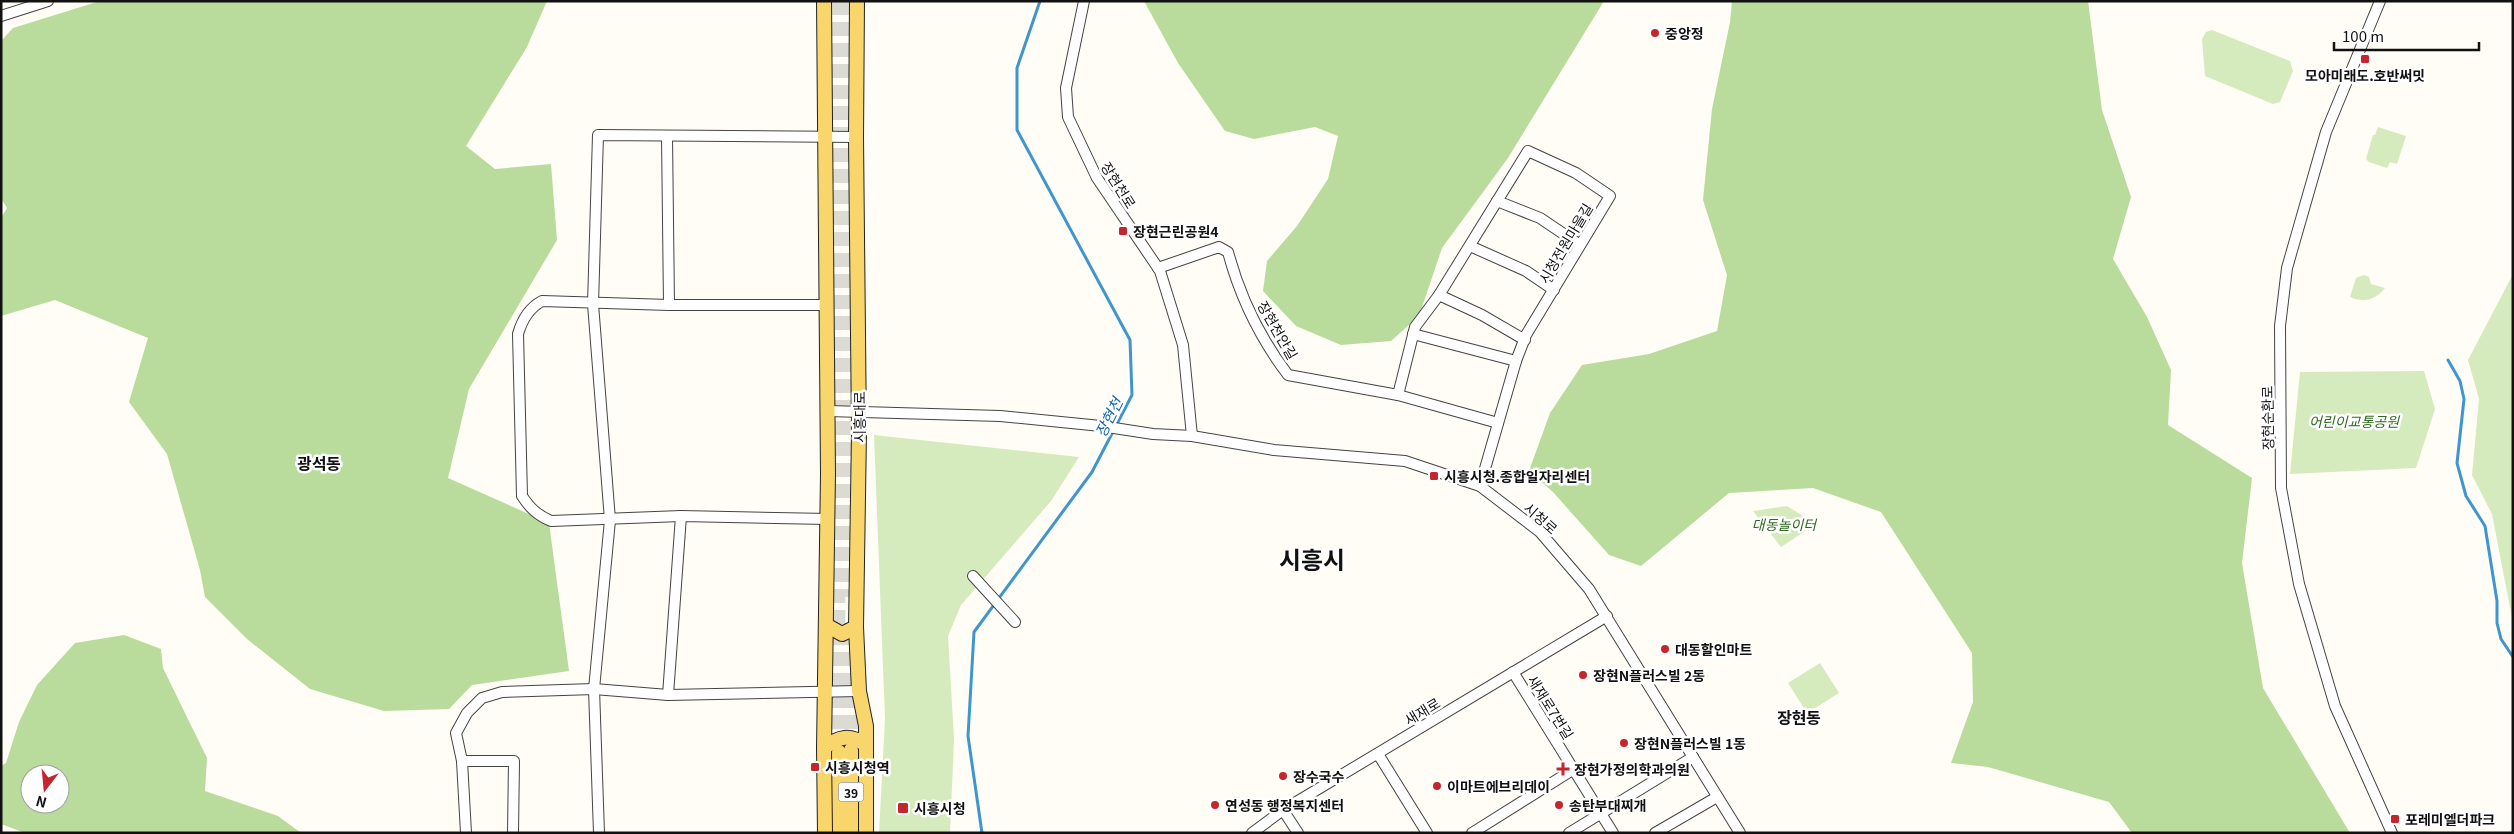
<svg xmlns="http://www.w3.org/2000/svg" width="2514" height="834" viewBox="0 0 2514 834" font-family="Georgia,'Noto Sans KR',serif">
<style>
.green{fill:#d5ebbd}
.forest{fill:#b9dc9c;fill-rule:evenodd}
.lines{fill:none;stroke-linecap:round;stroke-linejoin:round}
.stream{stroke:#3f96cf;stroke-width:3}
.major-tunnel{stroke:#dbdad3;stroke-width:14;stroke-dasharray:14 7;stroke-linecap:butt}
.minor-casing{stroke:#444;stroke-width:12}
.major-casing{stroke:#222;stroke-width:16}
.minor{stroke:#fff;stroke-width:10}
.major{stroke:#f9d66b;stroke-width:14}
.poi-dot{fill:#c4262e;stroke:#fff;stroke-width:2}
.labels{text-anchor:middle;dominant-baseline:central;stroke-width:5;stroke-linejoin:round;paint-order:stroke}
.shield{fill:#fff;stroke:#585858;stroke-width:1}
.shield-label{font-size:12px;font-weight:bold;fill:#111}
.poi-label{font-size:14px;font-weight:bold;fill:#111;stroke:#fff;text-anchor:start}
.street-label{font-size:14px;fill:#111;stroke:#fff}
.park-label{font-size:14px;font-style:italic;fill:#2f6b1f;stroke:#fff}
.water-label{font-size:15px;font-style:italic;fill:#1768a6;stroke:#fff}
.quarter-label{font-size:16px;font-weight:bold;fill:#111;stroke:#fff}
.town-label{font-size:24px;font-weight:bold;fill:#111;stroke:#fff}
</style>
<rect width="100%" height="100%" fill="#fffdf5"/>
<g class="green">
<polygon points="2212,30 2290,61 2293,71 2280,102 2273,104 2205,76 2202,39 2206,32"/>
<polygon points="2378,127 2406,136 2397,164 2390,162 2387,168 2369,162 2366,159 2373,135 2375,135"/>
<polygon points="2513,274 2513,623 2492,514 2472,475 2479,399 2468,360"/>
<path d="M2364 275 2369 277 2371 284 2385 288C2376 300 2364 303 2350 297L2356 278Z"/>
<polygon points="2424,371 2435,409 2416,468 2290,474 2300,372"/>
<polygon points="874,435 1079,457 1051,501 961,605 948,636 954,739 950,833 879,833 885,719"/>
<polygon points="1787,506 1816,524 1781,547 1753,511"/>
<polygon points="1820,663 1839,693 1807,713 1788,683"/>
</g>
<g class="forest">
<polygon points="100,1 547,1 527,47 466,146 495,169 551,164 557,240 469,389 448,478 549,523 569,671 472,685 449,709 384,711 310,689 247,639 205,597 200,570 167,454 129,402 148,338 55,300 1,316 1,218 7,208 1,198 1,41 13,28"/>
<polygon points="1144,1 1604,1 1508,158 1442,248 1419,316 1391,341 1341,345 1296,326 1263,291 1267,261 1297,226 1328,179 1338,136 1315,127 1254,139 1225,131 1178,63"/>
<polygon points="1732,1 2088,1 2102,110 2131,197 2113,259 2147,317 2171,370 2168,425 2252,478 2242,563 2263,688 2350,833 2132,833 2109,802 1988,767 1951,763 1973,702 1972,653 1881,512 1813,488 1729,493 1641,566 1609,555 1553,492 1529,471 1550,413 1582,365 1649,354 1717,331 1727,275 1703,200 1712,109 1730,22"/>
<path d="M124 635 161 649 163 668 207 758 205 791 278 816 301 833H25L1 824V766L6 763 19 722 37 685 75 643ZM30 774H60V804H30Z"/>
</g>
<g class="lines">
<g class="stream">
<polyline points="2448,360 2460,381 2464,399 2457,463 2466,496 2485,526 2497,601 2497,623 2501,639 2513,657"/>
<polyline points="982,833 968,736 974,632 1092,472 1132,395 1130,340 1017,130 1017,68 1040,1"/>
</g>
<g class="major-tunnel">
<polyline points="835,1 839,750"/>
<polyline points="847,1 850,597"/>
<polyline points="850,631 851,750"/>
</g>
<g class="minor-casing">
<g id="minor">
<polyline points="1084,1 1066,88 1068,117 1097,178 1160,271 1183,345 1192,436"/>
<polyline points="2380,1 2326,132 2287,268 2280,326 2281,488 2299,584 2335,706 2392,833"/>
<polyline points="1,16 48,1"/>
<polyline points="667,136 669,305 827,305"/>
<polyline points="1497,201 1540,218 1580,245"/>
<polyline points="1470,246 1526,271 1554,290"/>
<path d="M1158 268 1219 247 1228 252C1240 297 1260 338 1288 375L1398 395 1498 423"/>
<polyline points="1439,295 1482,315 1525,340"/>
<path d="M669 305 542 301C529 308 522 320 518 334L522 496C530 508 537 515 551 521L681 516 828 519"/>
<polyline points="1413,334 1516,361"/>
<polyline points="1398,395 1415,327 1439,295 1528,151 1576,173 1610,196 1526,335 1516,361 1480,486"/>
<polyline points="828,411 1000,416 1101,426 1153,434 1192,436 1274,450 1405,461 1480,486 1540,532 1589,589 1740,833"/>
<polyline points="973,576 1015,622"/>
<polyline points="1513,672 1613,833"/>
<polyline points="668,695 681,516"/>
<polyline points="1378,754 1427,833"/>
<polyline points="462,761 514,761 513,833"/>
<polyline points="1283,810 1298,833"/>
<polyline points="466,833 462,761 456,733 467,713 482,698 502,692 594,689 668,695 859,691"/>
<polyline points="599,833 594,689 610,520 593,304 598,135 856,137"/>
<polyline points="1252,833 1283,810 1607,616"/>
<polyline points="1472,833 1574,769"/>
<polyline points="1569,833 1693,757"/>
<polyline points="1655,833 1717,797"/>
</g>
</g>
<g class="major-casing">
<g id="major">
<polyline points="824,1 828,474 824,748 825,833"/>
<polyline points="857,1 856,137 859,432 856,627 859,691 866,726 866,833"/>
<polyline points="826,625 842,634 856,627"/>
<path d="M824 748C839 736 850 734 866 745"/>
<polyline points="851,750 851,833"/>
<polyline points="839,752 840,833"/>
</g>
</g>
<use href="#minor" class="minor"/>
<use href="#major" class="major"/>
</g>
<g class="poi-dot">
<circle cx="1655" cy="33" r="5"/>
<rect x="2360" y="54" width="10" height="10" rx="2.5"/>
<rect x="1118" y="226" width="10" height="10" rx="2.5"/>
<rect x="1429" y="471" width="10" height="10" rx="2.5"/>
<circle cx="1665" cy="649" r="5"/>
<circle cx="1583" cy="675" r="5"/>
<circle cx="1624" cy="743" r="5"/>
<rect x="810" y="762" width="10" height="10" rx="2.5"/>
<path d="M1560.5 761.5h5v5h5v5h-5v5h-5v-5h-5v-5h5z"/>
<circle cx="1283" cy="776" r="5"/>
<circle cx="1437" cy="786" r="5"/>
<circle cx="1215" cy="805" r="5"/>
<circle cx="1559" cy="805" r="5"/>
<rect x="897" y="802" width="12" height="12" rx="2.5"/>
<rect x="2390" y="814" width="10" height="10" rx="2.5"/>
</g>
<g class="labels">
<rect class="shield" x="838.5" y="782.5" width="25" height="19" rx="4"/>
<g class="shield-label">
<text x="851" y="792">39</text>
</g>
<g class="poi-label">
<text x="1665" y="33">중앙정</text>
<text x="2365" y="75" text-anchor="middle">모아미래도.호반써밋</text>
<text x="1133" y="231">장현근린공원4</text>
<text x="1444" y="476">시흥시청.종합일자리센터</text>
<text x="1675" y="649">대동할인마트</text>
<text x="1593" y="675">장현N플러스빌 2동</text>
<text x="1634" y="743">장현N플러스빌 1동</text>
<text x="825" y="767">시흥시청역</text>
<text x="1574" y="769">장현가정의학과의원</text>
<text x="1293" y="776">장수국수</text>
<text x="1447" y="786">이마트에브리데이</text>
<text x="1225" y="805">연성동 행정복지센터</text>
<text x="1569" y="805">송탄부대찌개</text>
<text x="914" y="808">시흥시청</text>
<text x="2405" y="819">포레미엘더파크</text>
</g>
<g class="street-label">
<text transform="translate(1119 185) rotate(58)">장현천로</text>
<text transform="translate(1565 243) rotate(-59)">시청전원마을길</text>
<text transform="translate(1278 330) rotate(60)">장현천안길</text>
<text transform="translate(859 417) rotate(-90)">시흥대로</text>
<text transform="translate(2267 418) rotate(-91)">장현순환로</text>
<text transform="translate(1541 518) rotate(41)">시청로</text>
<text transform="translate(1551 707) rotate(58)">새재로7번길</text>
<text transform="translate(1422 711) rotate(-31)">새재로</text>
</g>
<g class="park-label">
<text x="2354" y="421">어린이교통공원</text>
<text x="1784" y="524">대동놀이터</text>
</g>
<g class="water-label">
<text transform="translate(1108 417) rotate(-63)">장현천</text>
</g>
<g class="quarter-label">
<text x="319" y="463">광석동</text>
<text x="1799" y="717">장현동</text>
</g>
<g class="town-label">
<text x="1312" y="558">시흥시</text>
</g>
</g>
<rect width="2514" height="834" fill="none" stroke="#111111" stroke-width="5"/>
<g transform="translate(45 789) rotate(196)"><circle r="24" fill="#ffffff" stroke="#a0a0a0"/>
<path d="M0-4L9 19L0 12L-9 19Z" fill="#c4262e"/>
<text y="-8" font-size="14" font-weight="bold" text-anchor="middle" fill="#111111">N</text>
</g>
<path d="M2334 42v8h145v-8" fill="none" stroke="#111111" stroke-width="2.5"/>
<text x="2342" y="42" font-size="15" fill="#111111" stroke="#ffffff" stroke-width="4" paint-order="stroke">100 m</text>
</svg>
